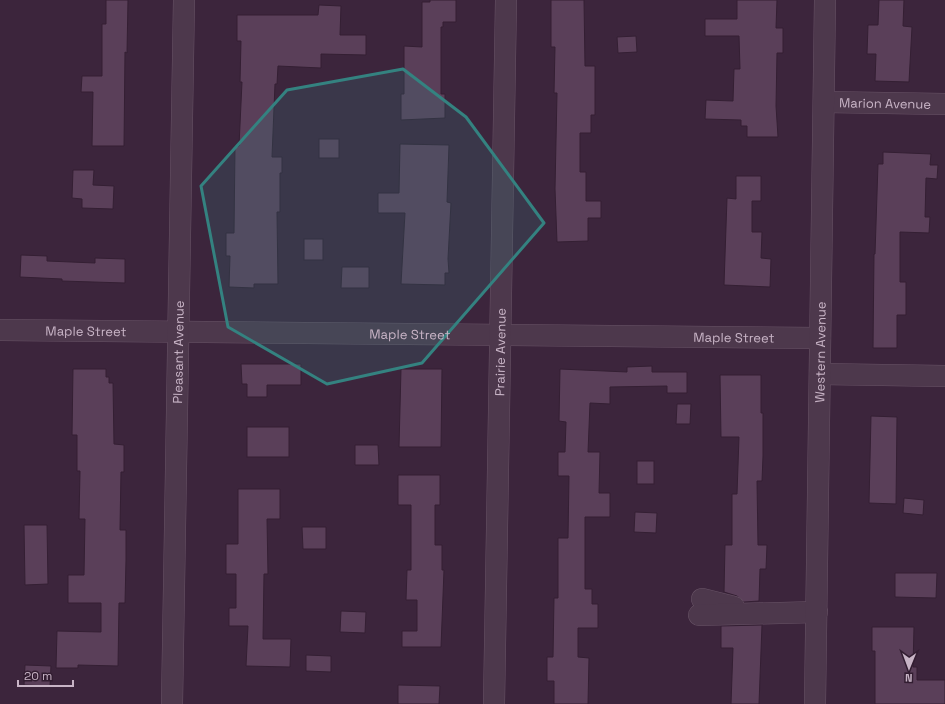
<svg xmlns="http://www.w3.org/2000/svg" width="945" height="704" viewBox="0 0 945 704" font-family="'Space Grotesk',sans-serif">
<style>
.building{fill:#5a3f59;stroke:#341f33}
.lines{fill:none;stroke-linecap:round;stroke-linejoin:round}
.minor-casing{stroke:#685366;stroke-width:22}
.minor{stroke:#4d384c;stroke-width:21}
.marked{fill:#348280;fill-opacity:0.2;stroke:#348280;stroke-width:3;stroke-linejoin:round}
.labels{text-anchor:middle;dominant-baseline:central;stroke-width:3.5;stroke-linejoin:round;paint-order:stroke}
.street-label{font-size:13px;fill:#c8b4c6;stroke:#321d31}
</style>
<rect width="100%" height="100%" fill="#3c253c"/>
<g class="building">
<polygon points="106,0 128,0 127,53 125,52 124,146 92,146 93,92 81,92 82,76 102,76 102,24 106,24"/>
<polygon points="430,0 456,0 456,22 443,22 443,27 441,27 441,94 445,94 445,118 401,120 401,94 404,94 404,46 422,47 422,2 430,2"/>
<polygon points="551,0 584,0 585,66 595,66 595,115 591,115 591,133 580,133 580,172 586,172 586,201 601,201 601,218 588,218 588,241 557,242 555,189 557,93 554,93 555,47 551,47"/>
<polygon points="737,0 777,0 776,28 783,28 783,53 777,53 776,106 778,137 747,137 747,126 741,126 741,120 705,119 706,100 733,101 734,69 740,69 739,36 705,36 705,19 737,19"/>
<polygon points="879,0 904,0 903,26 912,27 909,82 875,81 876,54 867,54 868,25 878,25"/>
<polygon points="319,5 341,6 340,35 366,35 366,55 321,54 321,68 278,66 277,84 275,84 272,157 282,157 282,173 280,173 280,212 277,212 278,284 254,284 254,288 229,287 230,256 226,256 226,233 234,233 235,146 239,146 242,82 240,82 241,41 237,41 237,15 318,15"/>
<polygon points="636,36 637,52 618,53 617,37"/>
<rect x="319" y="139" width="20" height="19"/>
<polygon points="400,144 449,145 447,202 451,203 448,259 449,273 445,273 445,285 401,284 405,213 378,213 378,193 399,193"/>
<polygon points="883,152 931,154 930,165 938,165 937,179 926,178 925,217 930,217 929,233 900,232 900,282 906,282 906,315 897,315 897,348 873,348 874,254 875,254 878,164 883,164"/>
<polygon points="73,170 94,170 93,185 114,186 113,209 82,208 82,199 72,198"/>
<polygon points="736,176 761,176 761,201 752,201 752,232 762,232 761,258 771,259 770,287 724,285 727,198 736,199"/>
<rect x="304" y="239" width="19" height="21"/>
<polygon points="21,255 47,256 47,261 95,263 95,258 125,259 125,283 62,281 62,279 20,277"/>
<polygon points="342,267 369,267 369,288 341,288"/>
<polygon points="241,364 301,364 301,385 267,385 267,397 247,397 247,384 242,384"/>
<polygon points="652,366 652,372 687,372 687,393 667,393 667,386 610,387 610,404 590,403 588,452 600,452 599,493 610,493 610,517 585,517 585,589 592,589 592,604 598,604 598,628 578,628 578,657 589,658 588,704 554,704 554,681 547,681 547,657 553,657 554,598 558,598 558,538 568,538 569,476 558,476 558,452 565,452 566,422 559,421 560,369 627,372 627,367"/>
<polygon points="73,369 106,369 106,377 109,377 109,383 113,383 114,444 124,445 124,472 121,472 120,530 126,530 126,560 125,603 119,603 118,666 78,665 78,668 56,668 57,631 101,632 101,603 68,603 68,575 84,575 85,519 79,519 80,471 77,471 77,435 72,435"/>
<polygon points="401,369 442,369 441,447 399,447"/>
<polygon points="720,375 761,375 761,413 763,413 763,456 762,481 757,481 758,545 767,545 766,569 760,569 759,601 744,602 737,596 724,592 725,545 732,545 732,494 737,494 739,437 721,437"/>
<polygon points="677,404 691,404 690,424 676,424"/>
<polygon points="871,416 897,417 896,504 869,503"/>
<rect x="247" y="427" width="42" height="30"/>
<polygon points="355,445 378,445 379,465 355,465"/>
<rect x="637" y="461" width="17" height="23"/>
<polygon points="398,475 440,475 440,505 435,505 435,545 442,545 442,570 444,570 441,647 402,647 402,631 417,631 417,600 406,600 407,570 411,570 411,505 398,505"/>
<polygon points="238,489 280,489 280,519 267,519 268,574 264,574 263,639 291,639 290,667 246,666 248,626 229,626 229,608 236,608 236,574 226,574 226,544 238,544"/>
<polygon points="904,498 924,500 923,515 903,513"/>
<polygon points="635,512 657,513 656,533 634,532"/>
<polygon points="24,525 47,525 48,584 25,585"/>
<polygon points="302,527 326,527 326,549 303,549"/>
<polygon points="895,573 937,573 936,598 895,597"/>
<polygon points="341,611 366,612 365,633 340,632"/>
<polygon points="762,625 759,704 731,704 733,648 721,648 721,626"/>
<polygon points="872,627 914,627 913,667 917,667 917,680 945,680 945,704 875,704 875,651 872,651"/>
<polygon points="306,655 331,656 331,672 306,671"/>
<polygon points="25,665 51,666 50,686 24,685"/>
<polygon points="398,685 440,686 439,704 398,704"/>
</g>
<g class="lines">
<g class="minor-casing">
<g id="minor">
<path id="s1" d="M824 102 945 104"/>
<path id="s2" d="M0 330 820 338"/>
<polyline points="820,374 945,376"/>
<polyline points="702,599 734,607"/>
<polyline points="699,615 817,612"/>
<path id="s3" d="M172 704 184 0"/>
<path id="s4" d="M494 704 506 0"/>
<path id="s5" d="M815 704 825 0"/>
</g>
</g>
<use href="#minor" class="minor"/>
</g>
<path class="marked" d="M403 69 466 117 544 223 422 363 327 384 228 327 201 186 287 90Z"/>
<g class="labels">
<g class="street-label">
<text stroke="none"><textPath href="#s1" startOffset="61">Marion Avenue</textPath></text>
<text stroke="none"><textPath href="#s2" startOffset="86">Maple Street</textPath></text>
<text stroke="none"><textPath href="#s2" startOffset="410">Maple Street</textPath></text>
<text stroke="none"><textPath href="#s2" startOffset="734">Maple Street</textPath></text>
<text stroke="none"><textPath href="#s3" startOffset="352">Pleasant Avenue</textPath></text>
<text stroke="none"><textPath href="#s4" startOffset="352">Prairie Avenue</textPath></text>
<text stroke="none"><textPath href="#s5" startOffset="352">Western Avenue</textPath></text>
</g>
</g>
<g transform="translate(909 668) rotate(181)" stroke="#321d31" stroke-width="3" paint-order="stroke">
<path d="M0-3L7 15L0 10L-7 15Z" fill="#c8b4c6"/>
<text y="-6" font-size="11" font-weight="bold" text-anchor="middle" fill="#c8b4c6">N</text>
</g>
<path d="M18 680v6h55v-6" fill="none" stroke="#c8b4c6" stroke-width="2"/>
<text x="24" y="680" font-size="12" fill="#c8b4c6" stroke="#321d31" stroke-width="3" paint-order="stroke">20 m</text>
</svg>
